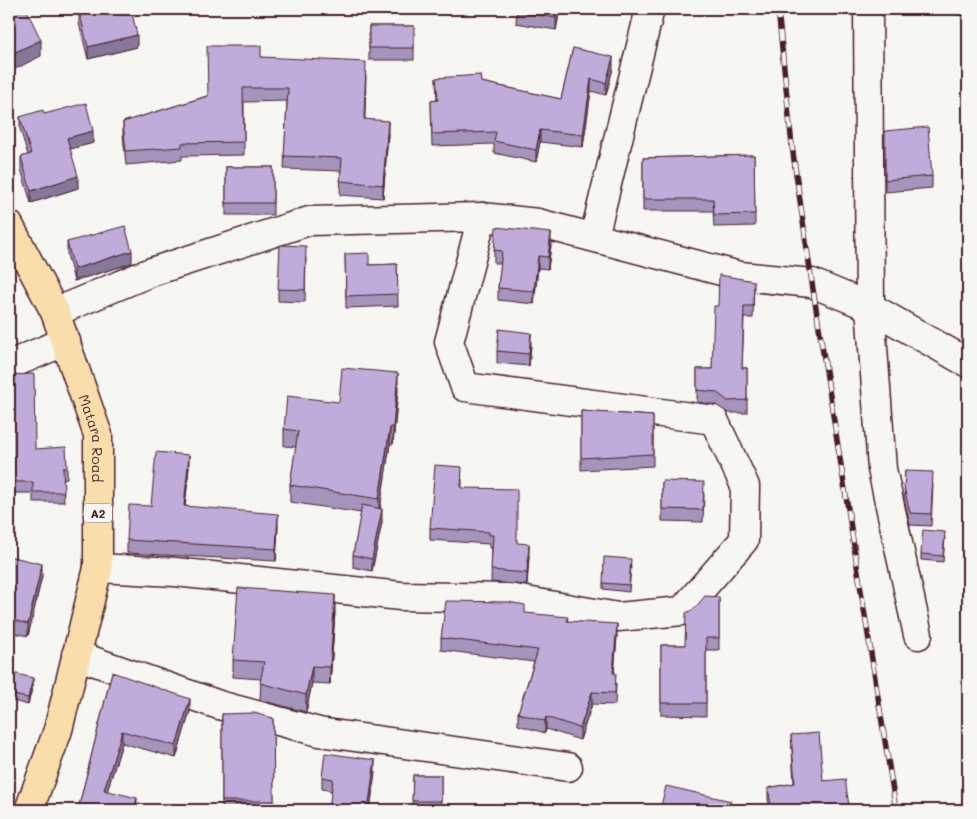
<svg xmlns="http://www.w3.org/2000/svg" width="977" height="819" viewBox="0 0 977 819" font-family="Mali,sans-serif">
<style>
.lines{fill:none;stroke-linecap:round;stroke-linejoin:round}
.street-casing{stroke:#4a1f2b;stroke-width:31}
.highway-casing{stroke:#4a1f2b;stroke-width:31}
.street{stroke:#f6f6f2;stroke-width:28}
.highway{stroke:#f9deab;stroke-width:28}
.rail-casing{stroke:#4a1f2b;stroke-width:5.5}
.rail{stroke:#f6f6f2;stroke-width:4;stroke-dasharray:11;stroke-linecap:butt}
.wall{fill:#a594bc;stroke:#4a1f2b}
.shaded-wall{fill:#867899;stroke:#4a1f2b}
.building{fill:#c0acdb;stroke:#4a1f2b}
.labels{text-anchor:middle;dominant-baseline:central;stroke-width:4;stroke-linejoin:round;paint-order:stroke}
.shield{fill:#f6f6f2;stroke:#7e6067;stroke-width:1}
.shield-label{font-size:12px;font-weight:bold;fill:#4a1f2b}
.street-label{font-size:14px;fill:#4a1f2b;stroke:#f6f6f2}
</style>
<rect width="100%" height="100%" fill="#f6f6f2"/>
<filter id="ink" filterUnits="userSpaceOnUse"><feTurbulence type="fractalNoise" baseFrequency=".02" numOctaves="2"/><feDisplacementMap in="SourceGraphic" scale="10" xChannelSelector="R" yChannelSelector="G"/><feConvolveMatrix kernelMatrix="1 2 1 2 8 2 1 2 1" color-interpolation-filters="sRGB"/></filter>
<g filter="url(#ink)">
<g class="lines">
<g class="street-casing">
<g id="street">
<polyline points="868,9 870,307 882,469 918,635"/>
<polyline points="482,217 538,223 740,276 812,283 870,307 968,363"/>
<polyline points="594,237 650,9"/>
<polyline points="55,312 151,272 309,221 482,217 449,342 465,387 714,420 745,486 744,540 682,611 618,617 509,598 401,596 175,572 98,568"/>
<polyline points="9,365 66,341"/>
<polyline points="76,655 219,705 319,732 568,767"/>
</g>
</g>
<g class="highway-casing">
<g id="highway">
<path id="s1" d="M9 225 55 312 98 435V568L58 730 29 810"/>
</g>
</g>
<use href="#street" class="street"/>
<use href="#highway" class="highway"/>
<g class="rail-casing">
<polyline id="rail" points="778,9 792,146 812,283 896,810"/>
</g>
<use href="#rail" class="rail"/>
</g>
<g class="wall">
<polygon points="250,9 263,9 263,11"/>
<polygon points="517,9 560,9 556,30 516,23"/>
<polygon points="951,9 968,9 968,17 951,13"/>
<polygon points="79,11 137,47 88,59 79,23"/>
<rect x="369" y="26" width="45" height="34"/>
<polygon points="573,48 613,68 606,95 591,91 583,147 540,142 536,162 494,153 494,144 432,146 431,101 437,100 436,78 481,82 561,99"/>
<polygon points="261,57 366,76 365,119 388,134 383,198 340,195 341,171 284,169 287,101 244,102 244,155 182,156 182,160 126,165 123,135 123,122 207,96"/>
<polygon points="44,114 93,143 70,149 78,188 31,203 21,169 21,157 28,155 20,129 20,117"/>
<polygon points="885,131 932,176 932,188 885,192"/>
<polygon points="754,155 755,226 714,227 713,211 643,211 643,158"/>
<rect x="226" y="167" width="47" height="48"/>
<polygon points="67,242 132,263 74,281 67,254"/>
<polygon points="551,245 548,269 538,268 534,304 498,300 498,288 501,263 494,263 494,250"/>
<polygon points="345,254 369,265 397,264 398,306 346,308"/>
<polygon points="306,258 305,302 278,301 278,289"/>
<polygon points="754,281 753,318 744,318 742,368 747,368 747,413 728,413 716,405 697,402 697,369 712,369 718,306"/>
<polygon points="531,345 529,366 497,363 497,351"/>
<polygon points="9,375 35,449 67,468 67,478 63,479 64,502 33,502 33,493 9,493"/>
<polygon points="398,390 393,444 390,444 380,509 382,522 372,571 353,567 353,555 361,513 290,502 290,485 296,447 284,446 284,429 339,402"/>
<polygon points="581,411 653,416 653,466 581,470"/>
<polygon points="189,467 185,506 278,526 276,561 127,553 127,540 151,506"/>
<polygon points="905,471 933,484 931,526 910,525 904,499"/>
<polygon points="462,479 462,488 517,543 529,556 527,585 491,582 492,548 489,548 489,544 430,540 430,528"/>
<polygon points="662,481 704,494 703,522 662,521"/>
<polygon points="945,538 943,562 921,560 921,554"/>
<polygon points="9,556 42,576 28,636 9,632"/>
<polygon points="631,566 629,592 603,589 603,583"/>
<polygon points="719,597 719,650 706,650 706,716 661,715 661,645 685,645"/>
<polygon points="335,612 330,684 312,683 306,712 260,700 261,679 233,677 233,660"/>
<polygon points="525,614 568,621 617,636 614,673 616,685 615,705 592,704 580,740 546,729 545,733 518,725 518,713 534,662 441,650 441,638"/>
<polygon points="9,672 33,684 28,705 9,700"/>
<polygon points="112,672 190,711 176,758 122,743 107,791 137,810 78,810"/>
<polygon points="222,714 273,718 274,810 222,810"/>
<polygon points="791,735 823,781 849,806 849,810 770,810 768,799 768,788 794,783"/>
<polygon points="375,772 370,810 329,810 332,791 322,789 322,777"/>
<polygon points="413,775 441,775 441,810 412,810"/>
</g>
<g class="shaded-wall">
<polygon points="557,9 560,9 556,30 556,18"/>
<polygon points="137,35 137,47 88,59 88,47"/>
<polygon points="41,40 41,56 9,72 9,55"/>
<polygon points="613,57 613,68 606,95 606,83"/>
<polygon points="591,79 591,91 583,147 583,135"/>
<polygon points="388,121 388,134 383,198 383,185"/>
<polygon points="540,130 540,142 536,162 536,150"/>
<polygon points="93,131 93,143 67,150 67,138"/>
<polygon points="78,176 78,188 31,203 31,191"/>
<polygon points="551,233 551,245 548,269 548,257"/>
<polygon points="132,251 132,263 74,281 74,269"/>
<polygon points="538,256 538,268 534,304 534,291"/>
<polygon points="14,294 14,302 9,306 9,298"/>
<polygon points="531,333 531,345 529,366 529,354"/>
<polygon points="398,373 398,390 393,444 393,427"/>
<polygon points="390,427 390,444 379,516 379,499"/>
<polygon points="189,455 189,467 184,518 184,506"/>
<polygon points="382,509 382,522 372,571 372,559"/>
<polygon points="278,514 278,526 276,561 276,549"/>
<polygon points="529,544 529,556 527,585 527,573"/>
<polygon points="42,564 42,576 28,636 28,624"/>
<polygon points="335,595 335,612 330,684 330,667"/>
<polygon points="617,624 617,636 613,685 613,673"/>
<polygon points="312,666 312,683 306,712 306,695"/>
<polygon points="33,678 33,684 28,705 28,698"/>
<polygon points="592,692 592,704 580,740 580,728"/>
<polygon points="190,699 190,711 176,758 176,746"/>
<polygon points="546,717 546,729 545,733 545,721"/>
<polygon points="122,731 122,743 104,802 104,790"/>
<polygon points="375,760 375,772 370,810 368,810"/>
<polygon points="137,798 137,810 134,810"/>
</g>
<g class="building">
<polygon points="9,9 26,9 41,40 9,55"/>
<polygon points="88,9 131,9 137,35 88,47 79,11"/>
<polygon points="517,9 557,9 556,18 516,11"/>
<rect x="369" y="26" width="45" height="22"/>
<polygon points="207,46 261,46 261,57 366,62 364,119 388,121 383,185 340,181 342,158 284,156 288,88 243,88 244,142 182,143 182,147 126,151 123,122 208,96"/>
<polygon points="573,48 613,57 606,83 591,79 583,135 540,130 536,150 494,141 496,132 432,134 431,101 438,100 436,78 480,75 481,82 561,99"/>
<polygon points="86,103 93,131 67,138 78,176 31,191 21,157 31,154 20,117 43,110 44,114"/>
<polygon points="928,127 932,176 885,180 885,131"/>
<polygon points="754,155 755,214 714,215 713,199 643,199 643,158"/>
<rect x="226" y="167" width="47" height="36"/>
<polygon points="125,226 132,251 74,269 67,242"/>
<polygon points="496,227 551,233 548,257 538,256 534,291 498,288 502,251 494,250"/>
<polygon points="280,245 306,246 305,290 278,289"/>
<polygon points="369,253 369,265 397,264 398,294 346,296 345,254"/>
<polygon points="719,275 754,281 753,306 744,306 742,368 747,368 747,400 728,401 716,392 697,390 697,369 712,369 714,306 718,306"/>
<polygon points="9,287 14,294 9,298"/>
<polygon points="499,329 531,333 529,354 497,351"/>
<polygon points="342,368 398,373 393,427 390,427 379,499 290,485 298,431 284,429 287,396 339,402"/>
<polygon points="34,374 35,449 66,447 67,468 63,468 64,492 33,492 33,482 9,482 9,375"/>
<polygon points="581,411 653,416 653,454 581,458"/>
<polygon points="156,452 189,455 184,506 278,514 276,549 127,540 129,505 151,506"/>
<polygon points="435,465 462,467 461,488 517,489 517,543 529,544 527,573 491,570 493,535 489,535 489,532 430,528"/>
<polygon points="905,471 933,472 931,514 910,513 904,487"/>
<polygon points="662,481 704,482 703,510 662,509"/>
<polygon points="362,505 382,509 372,559 353,555"/>
<polygon points="923,530 945,532 943,556 921,554"/>
<polygon points="9,556 42,564 28,624 9,619"/>
<polygon points="604,557 631,559 629,585 603,583"/>
<polygon points="238,588 335,595 330,667 312,666 306,695 260,683 264,662 233,660"/>
<polygon points="705,596 719,597 719,638 706,638 706,703 661,703 661,645 685,645 686,613 694,609"/>
<polygon points="446,601 508,602 525,605 525,613 568,617 567,621 617,624 613,673 616,673 615,693 592,692 580,728 546,717 545,721 518,713 538,650 441,638"/>
<polygon points="9,672 33,678 28,698 9,694"/>
<polygon points="112,672 190,699 176,746 122,731 104,790 137,798 134,810 78,810"/>
<polygon points="254,713 273,718 274,801 222,801 222,714"/>
<polygon points="819,733 823,781 845,779 849,806 817,810 801,808 802,810 772,810 768,788 795,783 791,735"/>
<polygon points="325,753 375,760 368,810 329,810 333,779 322,777"/>
<polygon points="413,775 441,775 441,801 412,801"/>
<polygon points="666,786 731,801 729,810 660,810"/>
</g>
</g>
<g class="labels">
<rect class="shield" x="84" y="503.5" width="28" height="19" rx="4"/>
<g class="shield-label">
<text x="98" y="513">A2</text>
</g>
<g class="street-label">
<text stroke="none"><textPath href="#s1" startOffset="231">Matara Road</textPath></text>
</g>
</g>
<rect width="977" height="819" fill="none" stroke="#f6f6f2" stroke-width="30"/>
<rect x="15" y="15" width="947" height="789" fill="none" stroke="#4a1f2b" stroke-width="2" filter="url(#ink)"/>
</svg>
